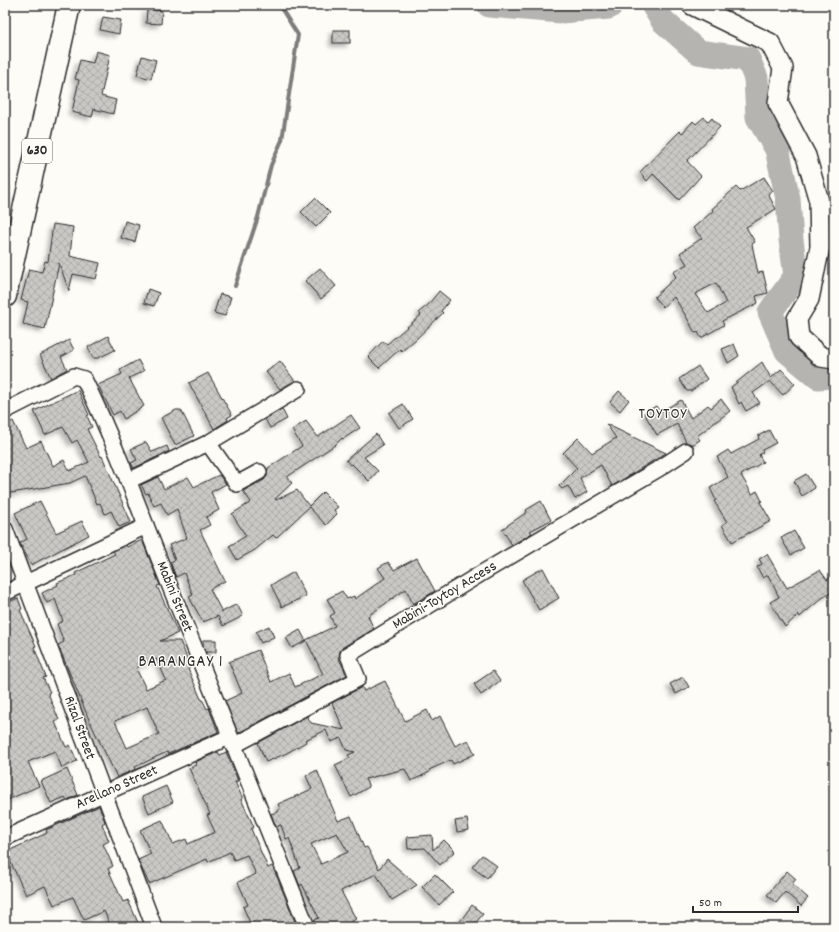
<svg xmlns="http://www.w3.org/2000/svg" width="839" height="932" viewBox="0 0 839 932" font-family="Dekko,sans-serif">
<style>
.lines{fill:none;stroke-linecap:round;stroke-linejoin:round}
.stream{stroke:#7e7d7b;stroke-width:4}
.river{stroke:#b5b4b1;stroke-width:25}
.building{fill:url(#building-cross-hatch);stroke:#2b2b2b;fill-rule:evenodd;filter:url(#shadow)}
.minor-casing{stroke:#2b2b2b;stroke-width:18}
.tertiary-casing{stroke:#2b2b2b;stroke-width:22}
.primary-casing{stroke:#2b2b2b;stroke-width:25}
.minor{stroke:#fdfcf7;stroke-width:15}
.tertiary{stroke:#fdfcf7;stroke-width:19}
.primary{stroke:#fdfcf7;stroke-width:22}
.labels{text-anchor:middle;dominant-baseline:central;stroke-width:3;stroke-linejoin:round;paint-order:stroke}
.shield{fill:#fdfcf7;stroke:#6a6a68;stroke-width:1}
.shield-label{font-size:14px;font-weight:bold;fill:#2b2b2b}
.street-label{font-size:15px;fill:#2b2b2b;stroke:#fdfcf7}
.neighbourhood-label{font-size:16px;letter-spacing:1px;fill:#2b2b2b;stroke:#fdfcf7}
.quarter-label{font-size:17px;letter-spacing:1px;fill:#2b2b2b;stroke:#fdfcf7}
</style>
<defs>
<pattern id="building-cross-hatch" width="8" height="8" patternUnits="userSpaceOnUse"><rect width="8" height="8" fill="#c9c8c4"/><path d="M0 0l8 8M0 8l8-8" fill="none" stroke="#adaca9"/></pattern>
<filter id="shadow"><feDropShadow dx="-3.5" dy="3.5" stdDeviation="2" flood-color="#0004"/></filter>
</defs>
<rect width="100%" height="100%" fill="#fdfcf7"/>
<filter id="ink" filterUnits="userSpaceOnUse"><feTurbulence type="fractalNoise" baseFrequency=".025" numOctaves="2"/><feDisplacementMap in="SourceGraphic" scale="8" xChannelSelector="R" yChannelSelector="G"/><feConvolveMatrix kernelMatrix="1 2 1 2 8 2 1 2 1" color-interpolation-filters="sRGB"/></filter>
<g filter="url(#ink)">
<g class="lines">
<polyline class="stream" points="235,286 258,217 271,165 282,140 298,35 279,5"/>
<g class="river">
<polyline points="489,5 561,11 609,7 611,5"/>
<polyline points="653,5 663,21 698,52 748,59 756,78 758,117 777,149 788,199 791,240 796,276 770,312 787,351 818,377 834,376"/>
</g>
</g>
<g class="building">
<polygon points="147,9 162,11 161,24 146,23"/>
<polygon points="103,17 121,20 119,34 100,30"/>
<rect x="333" y="30" width="17" height="13"/>
<polygon points="96,51 110,55 101,96 116,100 113,114 94,109 92,117 72,112 79,80 75,79 80,60 93,63"/>
<polygon points="142,56 156,60 151,79 137,75"/>
<polygon points="704,117 708,122 712,118 720,127 687,161 701,176 679,200 653,174 647,181 640,172 680,131 682,133 693,121 696,124"/>
<path d="M764 177 773 191 768 194 776 209 746 227 755 242 752 244 758 273 763 272 768 293 756 296 758 303 722 321 724 325 701 338 698 332 695 333 686 316 674 297 663 307 654 297 676 277 673 272 687 264 680 253 702 238 693 228 713 211 712 209 736 187 740 191ZM716 283 726 303 708 313 695 294Z"/>
<polygon points="315,198 330,213 316,227 301,212"/>
<polygon points="125,221 139,225 135,242 121,238"/>
<polygon points="53,224 73,227 70,256 100,263 96,279 73,274 69,291 59,263 45,329 23,324 28,302 21,300 29,269 42,272 45,261 48,262"/>
<polygon points="320,268 336,286 321,299 305,281"/>
<polygon points="148,289 159,293 154,306 144,303"/>
<polygon points="439,291 450,300 441,311 443,313 415,340 402,351 400,349 379,368 368,357 383,341 387,344 421,315 419,312 428,305"/>
<polygon points="220,294 231,297 225,316 214,313"/>
<polygon points="108,336 115,350 98,358 93,358 88,347"/>
<polygon points="69,340 74,350 61,357 67,369 51,378 40,355"/>
<polygon points="734,344 739,356 728,363 722,349"/>
<polygon points="138,360 144,371 129,378 144,406 124,419 120,411 113,415 98,385 122,374 120,370"/>
<polygon points="280,361 295,381 280,389 266,372"/>
<polygon points="762,362 771,378 781,369 795,384 783,395 770,381 753,393 760,403 746,411 741,402 739,404 731,387"/>
<polygon points="698,366 707,379 691,391 687,391 679,379"/>
<polygon points="208,373 232,415 227,418 228,420 214,429 189,383"/>
<polygon points="78,390 89,415 87,416 92,427 87,429 101,457 102,456 131,522 119,527 111,511 105,514 100,503 97,504 85,476 70,483 5,494 5,425 13,421 26,448 41,441 53,466 64,460 69,471 89,462 77,440 72,443 63,427 45,435 34,411"/>
<polygon points="619,391 629,400 620,411 610,402"/>
<polygon points="721,399 730,411 697,436 700,440 692,445 686,442 677,424 657,435 644,413 656,406 660,412 681,400 691,418 708,405 711,408"/>
<polygon points="403,404 413,419 399,428 389,413"/>
<polygon points="282,409 287,419 270,428 265,419"/>
<polygon points="176,410 181,410 194,436 175,445 161,418"/>
<polygon points="351,415 360,428 343,439 342,438 335,445 287,477 292,483 275,499 276,500 297,490 309,506 323,492 338,507 334,510 337,514 326,525 309,507 276,538 273,535 255,550 237,560 229,546 246,536 232,514 251,502 243,491 264,480 267,476 268,468 302,446 292,430 306,421 318,437"/>
<polygon points="606,424 666,453 612,486 601,465 580,478 587,492 575,499 568,486 562,489 559,486 577,468 563,453 578,438 592,453 616,438"/>
<polygon points="769,430 776,443 762,450 763,452 759,455 763,462 741,475 752,494 757,491 762,501 760,502 771,521 732,542 722,525 727,522 714,501 716,500 710,488 728,477 717,457 728,450 731,454 759,439 758,436"/>
<polygon points="376,434 383,445 364,457 378,471 369,481 352,464 350,465 346,460"/>
<polygon points="146,442 152,452 167,446 169,451 134,468 131,463 137,460 131,449"/>
<polygon points="806,474 815,488 802,496 794,481"/>
<polygon points="219,475 226,484 211,492 219,510 206,517 210,525 200,530 225,581 210,589 222,612 237,604 243,616 223,626 218,616 203,622 189,597 193,595 184,573 176,577 171,564 170,562 175,560 169,545 187,538 177,509 167,515 161,503 154,506 148,493 146,494 141,485 158,477 164,489 188,477 194,487"/>
<polygon points="40,501 56,533 82,521 89,535 31,565 20,543 27,539 15,513"/>
<polygon points="541,501 551,520 530,531 532,533 512,545 502,529 527,512 526,510"/>
<polygon points="794,531 804,548 791,555 781,538"/>
<path d="M142 540 160 585 157 586 178 633 160 641H180L187 658 186 659 190 668 188 669 201 699H202L207 709 209 708 218 732 168 754 167 752 135 767 136 769 117 777 90 722 58 645 64 642 57 624 63 621 55 599 47 603 42 593 58 585 57 583 76 575 75 573 115 554 113 551 126 545 127 547ZM157 659 166 680 146 689 136 668ZM147 707 159 734 127 748 115 721Z"/>
<polygon points="767,554 787,588 820,570 827,580 834,574 834,591 822,598 800,617 798,615 785,627 770,602 779,597 768,575 763,578 757,567 762,564 759,559"/>
<polygon points="417,558 435,591 413,604 406,589 368,616 374,629 343,647 340,651 339,657 338,657 347,675 238,733 225,701 242,693 229,662 258,650 271,682 289,673 295,687 323,674 306,640 335,626 330,616 335,613 327,599 342,591 347,599 354,596 355,599 385,578 378,568 388,562 394,570"/>
<polygon points="543,568 559,598 539,610 522,580"/>
<polygon points="294,572 306,596 282,607 271,585"/>
<polygon points="18,598 22,609 20,610 36,646 34,647 46,677 43,678 50,692 48,693 59,720 55,722 66,747 70,745 77,761 62,768 55,751 28,762 39,786 5,801 5,604"/>
<polygon points="269,626 274,637 261,643 256,632"/>
<polygon points="300,630 306,641 292,648 286,638"/>
<polygon points="203,640 216,640 216,652 206,652 203,646"/>
<polygon points="493,671 500,681 490,688 490,689 481,695 474,684"/>
<polygon points="683,677 689,687 676,694 670,684"/>
<polygon points="385,681 405,721 427,710 432,721 440,716 455,746 468,740 475,754 453,764 451,760 429,770 430,772 411,781 405,769 365,779 369,787 351,797 335,765 350,758 348,755 355,752 346,750 341,738 331,742 326,730 305,740 306,742 287,753 266,762 258,743 307,716 311,723 344,730 332,703 362,687 364,691"/>
<polygon points="218,752 220,755 226,752 234,771 238,781 235,782 243,799 241,799 254,827 251,829 268,868 272,866 278,879 297,927 252,927 243,907 248,905 238,882 256,874 247,855 234,860 230,852 208,862 207,859 149,884 138,860 151,854 140,830 162,820 173,844 186,839 188,844 215,832 207,815 210,814 189,768 196,765 195,762"/>
<polygon points="67,769 78,795 67,800 65,797 51,803 41,781"/>
<path d="M317 770 338 821 351 816 364 848 367 847 379 869 387 859 417 885 392 900 376 874 341 891 356 919 343 927H316L314 920 319 918 302 884 300 886 294 871 300 868 289 838 286 839 281 825 276 827 271 814 279 811 278 810 280 809 278 804 312 789 306 776ZM337 833 348 852 321 864 311 844Z"/>
<polygon points="166,786 173,802 149,813 142,797"/>
<polygon points="99,806 105,822 102,824 109,841 103,844 113,866 108,869 123,902 128,900 140,927 111,927 104,911 84,920 73,897 54,905 45,886 26,895 6,852 47,833 46,830"/>
<polygon points="467,819 469,830 457,832 455,821"/>
<polygon points="432,835 433,850 444,840 455,851 440,865 425,848 408,849 407,837"/>
<polygon points="482,855 497,866 487,878 472,867"/>
<polygon points="787,871 796,879 792,884 808,898 801,906 785,892 776,903 767,895"/>
<polygon points="435,874 453,892 439,905 422,887"/>
<polygon points="472,905 483,914 472,927 456,927"/>
</g>
<g class="lines">
<g class="minor-casing">
<g id="minor">
<path d="M5 411 74 376 84 379C118 449 144 522 173 594 217 705 262 816 307 927"/>
<polyline points="208,443 237,484 259,472"/>
<polyline points="128,481 208,443 298,389"/>
<polyline points="5,529 154,927"/>
<polyline points="5,593 146,526"/>
<polyline points="233,746 358,679 348,655 482,573 660,468 686,451"/>
<polyline points="5,838 229,737"/>
</g>
</g>
<g class="tertiary-casing">
<polyline id="tertiary" points="692,5 770,43 783,68 778,103 806,156 819,201 820,247 809,299 797,319 799,337 821,357 834,359"/>
</g>
<g class="primary-casing">
<polyline id="primary" points="5,296 69,5"/>
</g>
<use href="#minor" class="minor"/>
<use href="#tertiary" class="tertiary"/>
<use href="#primary" class="primary"/>
</g>
</g>
<g class="labels">
<rect class="shield" x="22" y="139" width="30" height="24" rx="3"/>
<g class="shield-label">
<text x="37" y="151">630</text>
</g>
<g class="street-label">
<text transform="translate(445 596) rotate(-31)">Mabini-Toytoy Access</text>
<text transform="translate(174 597) rotate(68)">Mabini Street</text>
<text transform="translate(79 728) rotate(70)">Rizal Street</text>
<text transform="translate(117 788) rotate(-24)">Arellano Street</text>
</g>
<g class="neighbourhood-label">
<text x="663" y="414">TOYTOY</text>
</g>
<g class="quarter-label">
<text x="181" y="663">BARANGAY 1</text>
</g>
</g>
<rect width="839" height="932" fill="none" stroke="#fdfcf7" stroke-width="20"/>
<rect x="10" y="10" width="819" height="912" fill="none" stroke="#2b2b2b" stroke-width="1.5" filter="url(#ink)"/>
<path d="M693 906v6h105v-6" fill="none" stroke="#2b2b2b" stroke-width="2"/>
<text x="699" y="906" font-size="12" fill="#2b2b2b" stroke="#fdfcf7" stroke-width="3" paint-order="stroke">50 m</text>
</svg>
